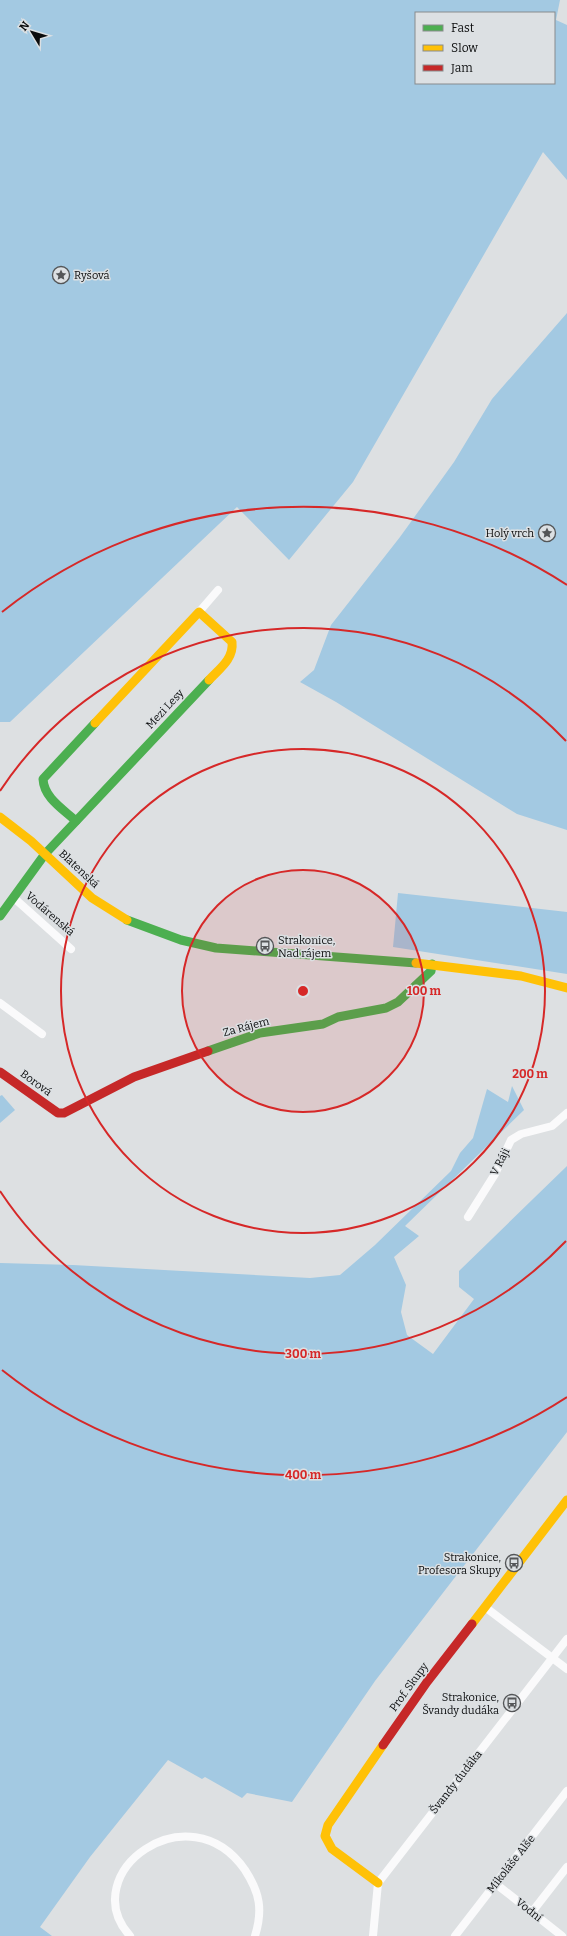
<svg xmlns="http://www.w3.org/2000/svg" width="567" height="1936" viewBox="0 0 567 1936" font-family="Bitter,serif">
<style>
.green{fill:#a3c9e2;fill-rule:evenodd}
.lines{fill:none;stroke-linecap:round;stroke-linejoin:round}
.street{stroke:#fafafb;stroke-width:8}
.fast{stroke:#4caf50;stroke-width:9}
.slow{stroke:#ffc107;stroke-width:9}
.jam{stroke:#c62828;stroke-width:9}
.ring{fill:none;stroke:#d62828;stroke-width:2}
.labels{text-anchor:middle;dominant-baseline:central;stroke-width:3;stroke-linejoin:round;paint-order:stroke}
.poi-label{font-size:11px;fill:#0b0c0d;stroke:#dce0e3;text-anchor:end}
.street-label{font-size:11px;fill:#0b0c0d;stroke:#dce0e3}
.centre{fill:#d62828;stroke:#dce0e3;stroke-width:2}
.ring-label{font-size:12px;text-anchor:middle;font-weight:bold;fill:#d62828;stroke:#dce0e3;stroke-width:3;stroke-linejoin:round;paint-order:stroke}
</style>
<rect width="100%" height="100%" fill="#dde0e2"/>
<g class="green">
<path d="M0 0H560L556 20 567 25V180L543 152 353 482 289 560 237 507 10 722H0ZM416 13H554V83H416Z"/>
<polygon points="567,313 567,830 517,814 336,702 300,682 314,670 331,625 400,537 454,462 492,399"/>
<polygon points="398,893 567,912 567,974 393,947"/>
<polygon points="512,1086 524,1110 405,1226 419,1236 394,1257 406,1285 401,1312 407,1335 433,1354 474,1299 459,1287 459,1271 567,1166 567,1432 375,1681 292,1802 247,1793 242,1798 205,1777 202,1779 168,1760 90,1857 40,1927 52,1936 0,1936 0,1263 73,1265 310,1278 340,1275 375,1245 451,1171 460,1153 473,1138 487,1089 508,1102"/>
<polygon points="2,1095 15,1110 0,1123 0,1096"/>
</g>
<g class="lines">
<g class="street">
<polyline points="199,612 218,590"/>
<polyline points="14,898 71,949"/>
<polyline points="0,1003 42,1034"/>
<polyline points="468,1217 495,1174 511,1140 521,1134 552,1126 567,1113"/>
<polyline points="485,1607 567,1669"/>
<polyline points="496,1884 562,1936"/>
<polyline points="532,1912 567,1867"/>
<path d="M130 1936C74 1873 189 1789 245 1870 260 1893 263 1910 255 1936"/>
<polyline points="373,1936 378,1883 567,1639"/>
<polyline points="455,1936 567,1791"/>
</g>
<g class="fast">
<path d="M76 821C63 809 44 798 43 779L95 723"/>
<polyline points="0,916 45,854 209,680"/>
<polyline points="127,920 181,940 216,948 416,963"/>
<polyline points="208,1051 260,1033 323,1024 338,1017 386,1008 398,1002 431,971 432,964"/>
</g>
<g class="slow">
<path d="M95 723 199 612 232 642C234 659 219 669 209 680"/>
<polyline points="0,817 31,841 92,898 127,920"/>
<polyline points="416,963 521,976 567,988"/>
<polyline points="472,1624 567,1500"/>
<polyline points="378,1883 332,1849 325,1836 328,1825 383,1745"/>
</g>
<g class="jam">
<polyline points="0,1072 58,1113 64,1113 134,1077 208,1051"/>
<polyline points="383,1745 427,1682 472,1624"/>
</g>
</g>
<circle cx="303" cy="991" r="121" fill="#d62828" fill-opacity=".12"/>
<g class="ring">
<circle cx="303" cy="991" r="121"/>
<circle cx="303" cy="991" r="242"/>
<path d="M566 1241A363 363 0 0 1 0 1191M0 791A363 363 0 0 1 566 741"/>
<path d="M567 1397A484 484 0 0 1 2 1370M2 612A484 484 0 0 1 567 585"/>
</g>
<defs>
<g id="sight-ring" transform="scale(0.9)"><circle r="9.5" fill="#dce0e3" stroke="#545658" stroke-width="1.5"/><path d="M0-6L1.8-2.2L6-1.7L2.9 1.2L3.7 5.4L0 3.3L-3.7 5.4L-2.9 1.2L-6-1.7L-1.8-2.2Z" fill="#545658"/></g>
<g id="bus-ring" transform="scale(0.9)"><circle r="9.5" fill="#dce0e3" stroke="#545658" stroke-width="1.5"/><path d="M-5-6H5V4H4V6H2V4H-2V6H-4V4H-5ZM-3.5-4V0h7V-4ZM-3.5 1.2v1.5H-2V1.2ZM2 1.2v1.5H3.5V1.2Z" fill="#545658"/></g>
</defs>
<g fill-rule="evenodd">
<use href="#sight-ring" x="61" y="275"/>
<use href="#sight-ring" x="547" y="533"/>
<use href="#bus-ring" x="265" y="946"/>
<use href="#bus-ring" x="514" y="1563"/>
<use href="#bus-ring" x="512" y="1703"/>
</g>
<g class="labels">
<g class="poi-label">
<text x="74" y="275" text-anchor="start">Ryšová</text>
<text x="534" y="533">Holý vrch</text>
<text x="278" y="940" text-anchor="start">Strakonice,<tspan x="278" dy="13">Nad rájem</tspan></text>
<text x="501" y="1557">Strakonice,<tspan x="501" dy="13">Profesora Skupy</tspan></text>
<text x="499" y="1697">Strakonice,<tspan x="499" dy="13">Švandy dudáka</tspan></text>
</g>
<g class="street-label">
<text transform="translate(165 709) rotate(-47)">Mezi Lesy</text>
<text transform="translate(79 869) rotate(43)">Blatenská</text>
<text transform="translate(50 914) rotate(41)">Vodárenská</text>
<text transform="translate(246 1027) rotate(-15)">Za Rájem</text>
<text transform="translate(36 1083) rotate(36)">Borová</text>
<text transform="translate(500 1162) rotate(-63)">V Ráji</text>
<text transform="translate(409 1687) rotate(-54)">Prof. Skupy</text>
<text transform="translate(456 1782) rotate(-52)">Švandy dudáka</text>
<text transform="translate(511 1864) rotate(-52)">Mikoláše Alše</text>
<text transform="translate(529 1910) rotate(38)">Vodní</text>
</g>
</g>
<circle cx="303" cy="991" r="6" class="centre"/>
<g class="ring-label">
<text x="424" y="995">100 m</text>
<text x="530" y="1078">200 m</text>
<text x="303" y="1358">300 m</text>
<text x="303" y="1479">400 m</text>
</g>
<rect x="415" y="12" width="140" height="72" fill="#dce0e3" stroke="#888b8d"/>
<rect x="423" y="25" width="20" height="6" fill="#4caf50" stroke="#888b8d"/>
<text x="451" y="32" font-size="12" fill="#0b0c0d">Fast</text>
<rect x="423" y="45" width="20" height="6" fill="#ffc107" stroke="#888b8d"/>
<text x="451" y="52" font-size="12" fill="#0b0c0d">Slow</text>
<rect x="423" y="65" width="20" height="6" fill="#c62828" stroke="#888b8d"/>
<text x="451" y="72" font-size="12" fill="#0b0c0d">Jam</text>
<g transform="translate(32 32) rotate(308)" stroke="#dce0e3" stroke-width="3" paint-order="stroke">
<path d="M0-3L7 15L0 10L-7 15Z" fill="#0b0c0d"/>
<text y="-6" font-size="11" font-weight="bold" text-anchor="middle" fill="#0b0c0d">N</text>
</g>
</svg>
